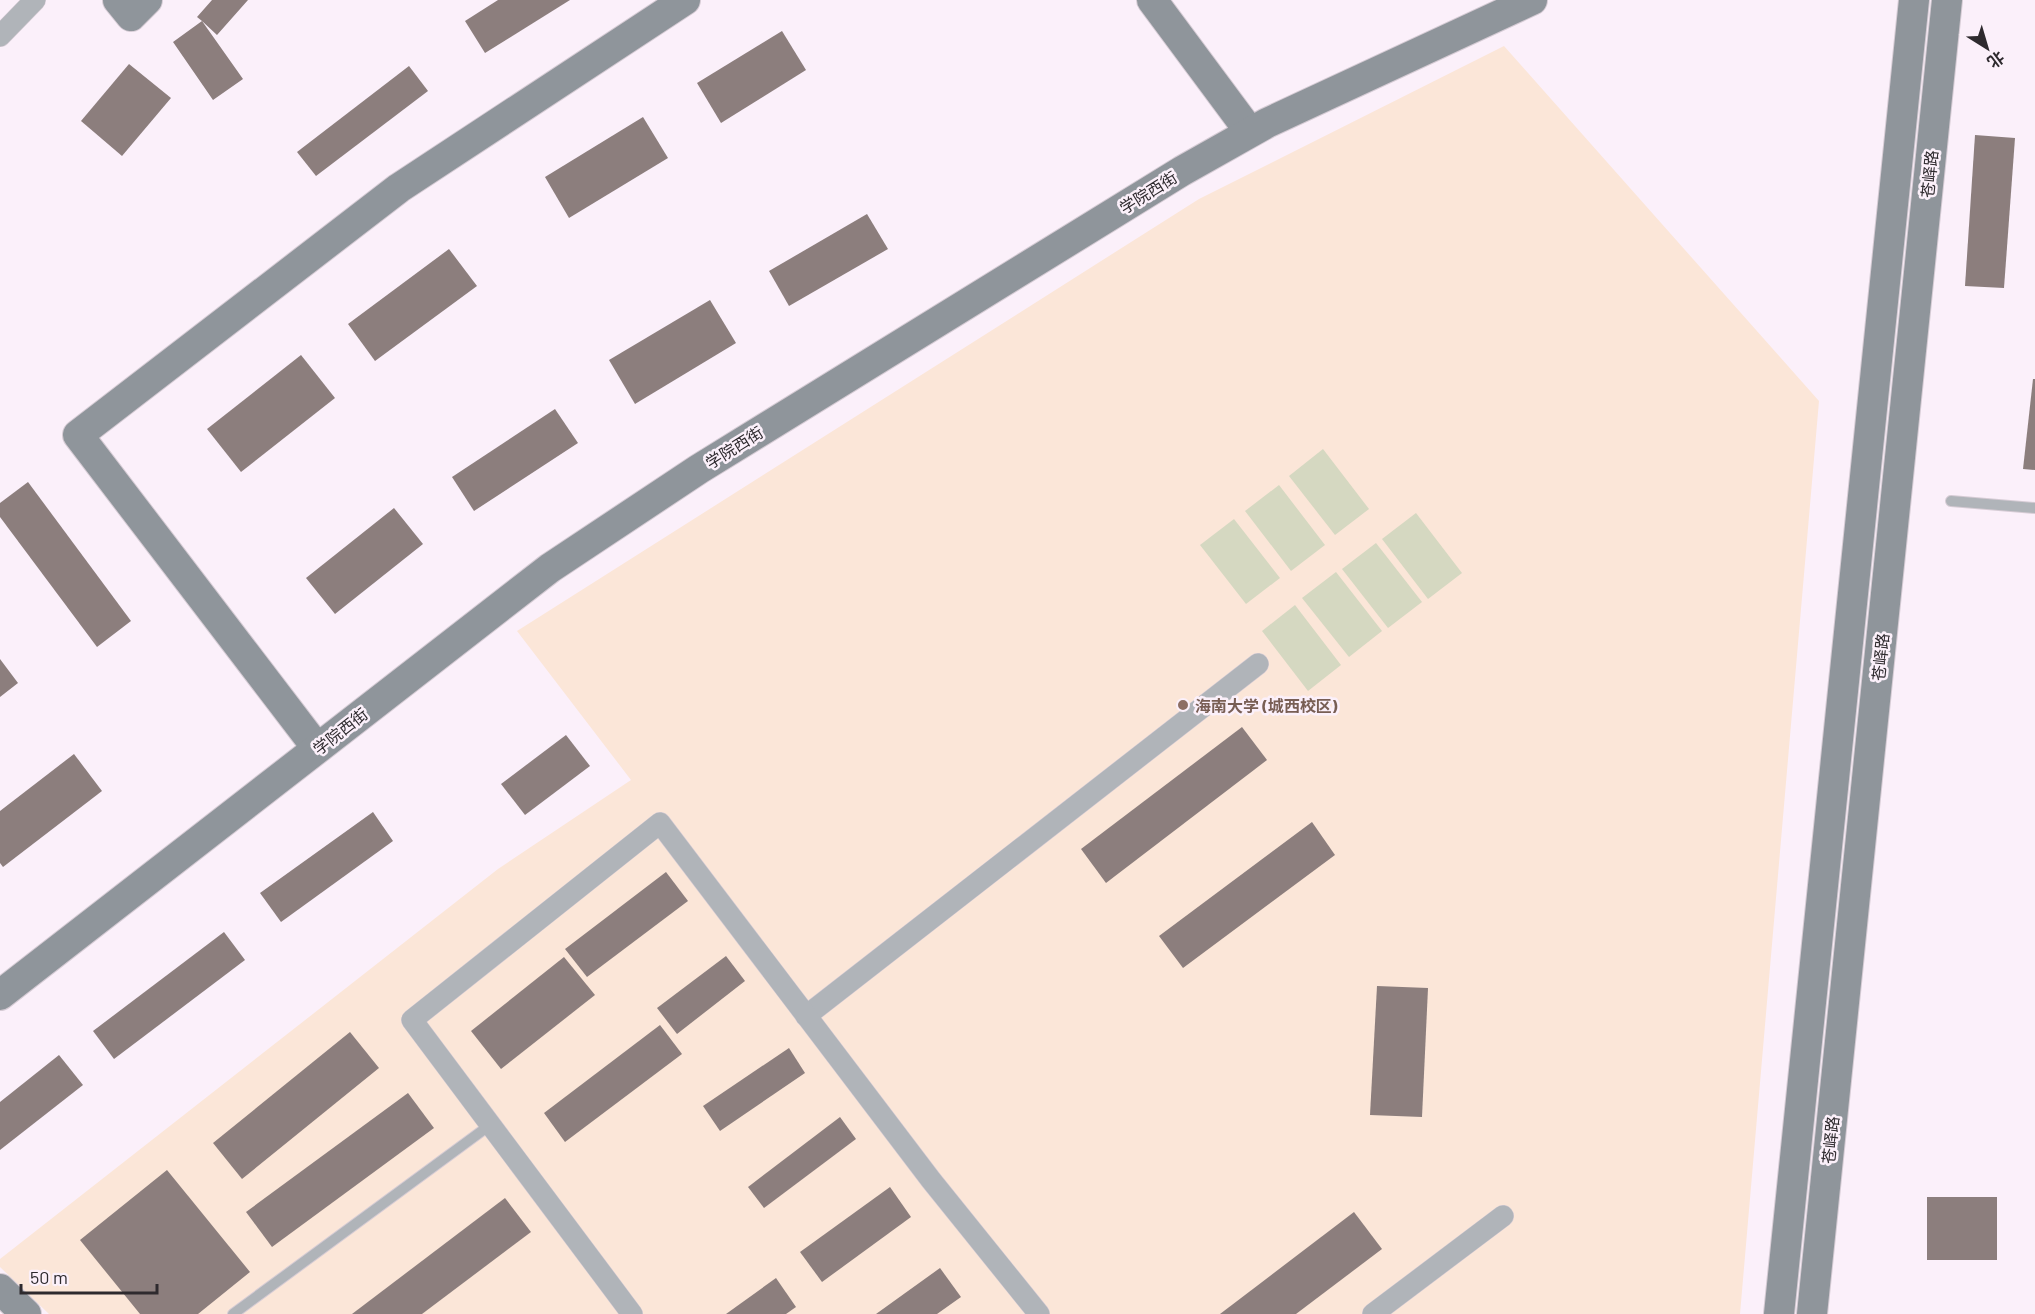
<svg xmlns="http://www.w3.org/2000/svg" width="2035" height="1314" viewBox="0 0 2035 1314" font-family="Barlow,'Noto Sans SC',sans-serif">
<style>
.education{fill:#fbe6d8}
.green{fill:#d5d8c1}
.building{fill:#8c7e7d}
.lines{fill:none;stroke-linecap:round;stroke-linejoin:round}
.lane-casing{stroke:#d6ccd5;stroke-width:12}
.street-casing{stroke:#d6ccd5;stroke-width:22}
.secondary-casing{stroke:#d6ccd5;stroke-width:32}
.lane{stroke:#b0b4b9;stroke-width:10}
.street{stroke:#b0b4b9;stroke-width:21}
.secondary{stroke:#8f959b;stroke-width:30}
.education-dot{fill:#8d6e63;stroke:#fbf0fa;stroke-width:2}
.labels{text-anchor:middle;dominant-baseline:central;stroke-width:5;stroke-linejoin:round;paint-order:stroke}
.street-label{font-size:16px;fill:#2e2a2e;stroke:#fbf0fa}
.education-label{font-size:16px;font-weight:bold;fill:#785e54;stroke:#fbf0fa;text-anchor:start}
</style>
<rect width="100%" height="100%" fill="#fbf0fa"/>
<polygon class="education" points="1504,46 1819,401 1740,1314 49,1314 0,1267 0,1259 498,869 631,780 517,631 1199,199"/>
<g class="green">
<polygon points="1323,449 1369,509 1335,535 1289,476"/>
<polygon points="1279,485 1325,545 1291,571 1245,511"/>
<polygon points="1416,513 1462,573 1428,599 1382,539"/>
<polygon points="1234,519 1280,578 1246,604 1200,545"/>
<polygon points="1376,543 1422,602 1388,628 1342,569"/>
<polygon points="1336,572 1382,631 1349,657 1302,598"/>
<polygon points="1295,605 1341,665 1308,691 1262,631"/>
</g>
<g class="building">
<polygon points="212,0 248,0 217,35 202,21 243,79 213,100 173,42 202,21 197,17"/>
<polygon points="498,0 570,0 485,53 465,21"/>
<polygon points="782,31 806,70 721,123 697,83"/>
<polygon points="129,64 171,98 122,156 81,121"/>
<polygon points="409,66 428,91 316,176 297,152"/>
<polygon points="643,117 668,158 569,218 545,177"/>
<polygon points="1975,135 2015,138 2004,288 1965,286"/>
<polygon points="867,214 888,249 789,306 769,271"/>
<polygon points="449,249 477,286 375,361 348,324"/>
<polygon points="710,300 736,343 635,404 609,360"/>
<polygon points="301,355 335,398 241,472 207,429"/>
<polygon points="2033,379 2035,379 2035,470 2023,469"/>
<polygon points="555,409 578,443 474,511 452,477"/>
<polygon points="28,482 131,621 97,647 0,517 0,503"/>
<polygon points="394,508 423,544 335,614 306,578"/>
<polygon points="0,659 18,683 0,697"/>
<polygon points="1242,727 1267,760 1106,883 1081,849"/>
<polygon points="566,735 590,766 525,815 501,784"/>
<polygon points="74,754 102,791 3,867 0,863 0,811"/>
<polygon points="373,812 393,841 281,922 260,893"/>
<polygon points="1312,822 1335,855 1183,968 1159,936"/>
<polygon points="666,872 688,901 587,977 565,949"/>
<polygon points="224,932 245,960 114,1059 93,1031"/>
<polygon points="726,956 745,981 677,1034 657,1008"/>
<polygon points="564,957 595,995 501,1069 471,1031"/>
<polygon points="1377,986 1428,988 1422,1117 1370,1115"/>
<polygon points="660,1025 682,1054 565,1142 544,1113"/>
<polygon points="350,1032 379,1068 242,1179 213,1143"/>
<polygon points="789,1048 805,1073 720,1131 703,1106"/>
<polygon points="59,1055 83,1085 0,1150 0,1102"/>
<polygon points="408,1093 434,1128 272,1247 246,1212"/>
<polygon points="840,1117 856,1139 764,1208 748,1187"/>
<polygon points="167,1170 250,1272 198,1314 140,1314 80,1240"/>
<polygon points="890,1187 911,1217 822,1282 800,1252"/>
<rect x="1927" y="1197" width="70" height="63"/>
<polygon points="505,1198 531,1232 422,1314 352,1314"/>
<polygon points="1354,1212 1382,1249 1296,1314 1220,1314"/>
<polygon points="940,1268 961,1297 937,1314 876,1314"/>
<polygon points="776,1278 796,1307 786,1314 726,1314"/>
</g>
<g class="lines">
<g class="lane-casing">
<g id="lane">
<polyline points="1951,501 2035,508"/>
<polyline points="233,1314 490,1125"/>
</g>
</g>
<g class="street-casing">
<g id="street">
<polyline points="0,36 35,0"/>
<polyline points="806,1016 1258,664"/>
<polyline points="632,1314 412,1020 660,823 931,1180 1039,1314"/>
<polyline points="1373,1314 1503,1216"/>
</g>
</g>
<g class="secondary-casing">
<g id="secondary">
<polyline points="118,0 131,16 147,0"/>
<polyline points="1152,0 1250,132"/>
<polyline points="317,748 78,435 399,188 685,0"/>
<polyline points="0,995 550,568 699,469 1182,171 1267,123 1532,0"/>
<polyline points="0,1289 26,1314"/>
<polyline points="1779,1314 1914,0"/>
<polyline points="1812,1314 1947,0"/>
</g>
</g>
<use href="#lane" class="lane"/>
<use href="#street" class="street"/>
<use href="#secondary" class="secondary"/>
</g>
<circle class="education-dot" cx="1183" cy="705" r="6"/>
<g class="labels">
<g class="street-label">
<text transform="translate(1929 174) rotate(-84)">苍峄路</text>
<text transform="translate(1148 192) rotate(-32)">学院西街</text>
<text transform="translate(734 447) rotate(-32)">学院西街</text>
<text transform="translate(1880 657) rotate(-84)">苍峄路</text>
<text transform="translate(340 731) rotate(-38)">学院西街</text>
<text transform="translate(1830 1140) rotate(-84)">苍峄路</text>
</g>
<g class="education-label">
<text x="1195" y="705">海南大学 (城西校区)</text>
</g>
</g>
<g transform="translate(1987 48) rotate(143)" stroke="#fbf0fa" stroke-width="4.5" paint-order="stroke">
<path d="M0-4.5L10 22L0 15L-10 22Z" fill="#2e2a2e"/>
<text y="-9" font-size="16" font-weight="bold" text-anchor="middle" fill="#2e2a2e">北</text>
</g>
<path d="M21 1284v9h136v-9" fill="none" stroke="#2e2a2e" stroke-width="3"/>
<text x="30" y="1284" font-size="18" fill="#2e2a2e" stroke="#fbf0fa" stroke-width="4.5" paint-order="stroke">50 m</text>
</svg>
